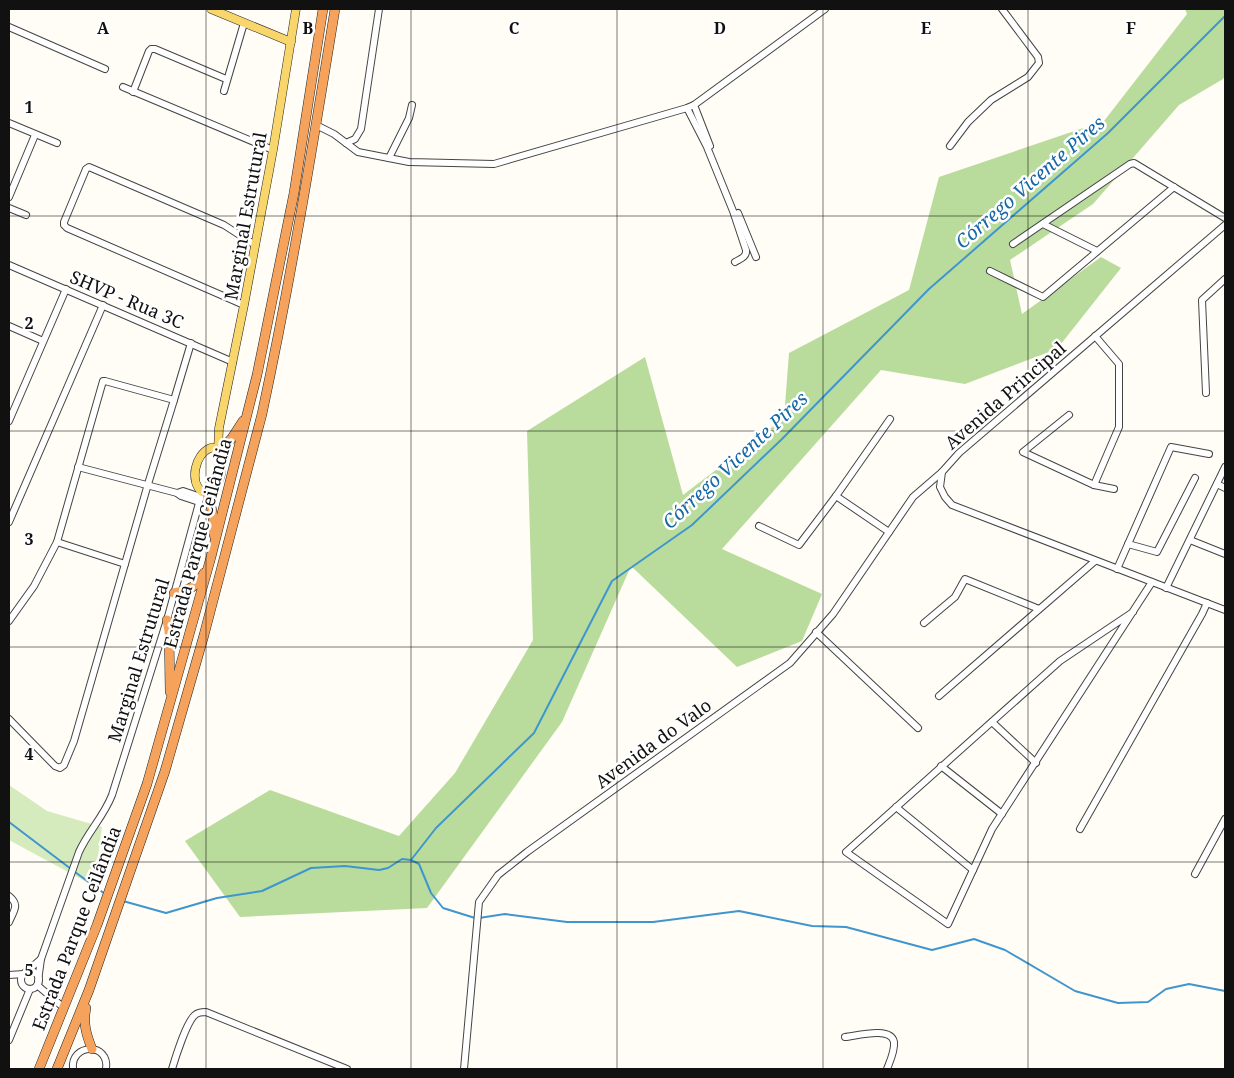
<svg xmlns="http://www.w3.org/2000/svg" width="1234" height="1078" viewBox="0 0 1234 1078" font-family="'Noto Serif',serif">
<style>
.green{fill:#d5ebbd}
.forest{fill:#b9dc9c}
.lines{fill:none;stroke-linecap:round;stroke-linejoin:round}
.stream{stroke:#3f96cf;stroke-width:2}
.minor-casing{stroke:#444;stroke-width:8}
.major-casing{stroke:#222;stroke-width:9}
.highway-casing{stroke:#222;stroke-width:10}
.minor{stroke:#fff;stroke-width:6}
.major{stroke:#f9d66b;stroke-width:8}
.highway{stroke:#f5a25d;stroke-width:9}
.grid{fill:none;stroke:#111;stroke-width:1;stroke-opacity:0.55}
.labels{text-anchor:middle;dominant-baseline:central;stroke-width:5;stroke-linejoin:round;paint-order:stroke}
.street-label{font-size:18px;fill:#111;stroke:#fff}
.water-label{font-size:19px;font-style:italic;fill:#1768a6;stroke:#fff}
.grid-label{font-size:16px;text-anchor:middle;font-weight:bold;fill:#111;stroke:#fff;stroke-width:5;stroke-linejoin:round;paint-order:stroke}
</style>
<rect width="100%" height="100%" fill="#fffdf5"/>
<polygon class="green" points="9,785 47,811 102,827 94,886 9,840"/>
<polygon class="forest" points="1185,9 1225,9 1225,76 1223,79 1179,105 1093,204 1010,260 1022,314 1101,257 1121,268 1057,349 965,384 881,370 722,549 822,594 802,641 737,667 631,566 562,722 427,908 240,917 185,841 270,790 399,836 455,773 533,640 527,431 645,357 683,495 784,418 789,353 909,290 939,177 1104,121 1187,14"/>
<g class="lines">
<g class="stream">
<polyline points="9,822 71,869"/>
<polyline points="411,860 436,828 534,733 612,581 692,525 782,439 929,289 1108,133 1225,16"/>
<polyline points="75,872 105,894"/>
<polyline points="123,901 166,913 217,898 262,891 311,868 345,866 379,870 388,868 402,859 411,860 419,864 431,893 443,908 475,918"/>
<polyline points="479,918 505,914 567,922 653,922 739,911 812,926 846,927 932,950 974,939 1005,950 1075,991 1118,1003 1148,1002 1166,989 1189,984 1225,991"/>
</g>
<g class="minor-casing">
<g id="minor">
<polyline points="9,27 105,69"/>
<polyline points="123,87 273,150"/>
<polyline points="224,91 244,23"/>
<polyline points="133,92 149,51 151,49 155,49 226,79"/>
<polyline points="694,105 710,146"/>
<path d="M687 108 707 147 733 211 746 250C747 257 740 259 735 262"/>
<polyline points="9,123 57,143"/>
<polyline points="316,125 334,134 358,152 409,162 494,164 687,108 694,105 825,9"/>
<polyline points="346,143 355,139 361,129 379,9"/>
<polyline points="950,146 968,122 991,100 1028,77 1039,63 1038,57 1002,9"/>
<polyline points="389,158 409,118 412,105"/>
<polyline points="9,197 35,135"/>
<polyline points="9,208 26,215"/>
<polyline points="738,213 756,257"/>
<polyline points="1043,224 1097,251"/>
<polyline points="1225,225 959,453 942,472 940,487 945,497 952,505 1225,610"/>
<polyline points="1013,244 1130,164 1134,163 1225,218"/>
<polyline points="9,265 233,362"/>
<polyline points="990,271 1043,297 1174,187"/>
<polyline points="244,305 67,228 64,225 64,222 86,169 89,167 224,225 255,245"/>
<polyline points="9,326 43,341"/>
<polyline points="1206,393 1202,300 1225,279"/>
<polyline points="174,400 191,343"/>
<polyline points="1069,415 1023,452 1094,485 1114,489"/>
<polyline points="9,421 66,289"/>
<polyline points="78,467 177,493 181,496 199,502"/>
<polyline points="1217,484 1225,488"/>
<polyline points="1094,485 1119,427 1119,364 1095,336"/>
<polyline points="177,493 183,491 201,497"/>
<polyline points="836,496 889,532"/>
<polyline points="9,522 103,305"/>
<polyline points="759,526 799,545 836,496 890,419"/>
<polyline points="1190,540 1225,554"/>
<polyline points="57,542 125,564"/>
<polyline points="1128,544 1157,552 1195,478"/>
<polyline points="1117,569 1171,447 1209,454"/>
<polyline points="1166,588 1225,467"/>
<polyline points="1133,612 1060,661 846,852 948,924 992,829 1152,582"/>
<polyline points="9,621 34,586 57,542 103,381 105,381 174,400 148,484 74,741 64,765 60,768 55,766 9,719"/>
<polyline points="924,623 955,597 965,579 1039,609"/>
<polyline points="816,632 918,728"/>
<polyline points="939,696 1095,561"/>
<polyline points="992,722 1036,763"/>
<polyline points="941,766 1002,814"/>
<polyline points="896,807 973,870"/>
<polyline points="1080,829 1202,614 1207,603"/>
<polyline points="1195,874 1225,819"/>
<path d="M9 896C20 905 14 910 9 922"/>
<circle cx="30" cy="980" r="9"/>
<polyline points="26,972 41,959"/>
<polyline points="9,975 24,974"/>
<path d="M38 981 41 959 79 852C88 832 104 816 112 795L167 620 202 492"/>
<polyline points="37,985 64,1008"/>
<path d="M845 1037C856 1036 891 1026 894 1042 895 1051 890 1061 887 1069"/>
<polyline points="9,1040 30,989"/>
<path d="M73 1069C70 1043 110 1042 106 1069"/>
<path d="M172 1069C175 1059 187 1021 195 1015 198 1012 202 1012 206 1012L347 1069"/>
<polyline points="464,1069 479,902 498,875 527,852 790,663 833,614 913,497 942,472"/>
</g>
</g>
<g class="major-casing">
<g id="major">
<polyline points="211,9 291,42"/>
<path d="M210 448H215C227 461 223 491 202 492 189 481 195 455 210 448Z"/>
<polyline points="218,451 219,428 244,305 273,150 296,9"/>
</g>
</g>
<g class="highway-casing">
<g id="highway">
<polyline points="219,452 232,438 243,421"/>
<path d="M206 492C213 506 214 520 214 535"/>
<path d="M174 593C189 590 197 587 204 573"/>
<polyline points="167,620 169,631 170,692"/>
<path d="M86 1008C83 1023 86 1034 92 1049"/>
<polyline points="39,1069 97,925 147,784 211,557 257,375 294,193 323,9"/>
<path d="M57 1069 89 990 165 771 204 635 262 414C291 279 313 144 335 9"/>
</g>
</g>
<use href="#minor" class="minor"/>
<use href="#major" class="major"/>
<use href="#highway" class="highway"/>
</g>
<path class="grid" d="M206 9V1069M411 9V1069M617 9V1069M823 9V1069M1028 9V1069M9 216H1225M9 431H1225M9 647H1225M9 862H1225"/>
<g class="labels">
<g class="street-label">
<text transform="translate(245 216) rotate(-80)">Marginal Estrutural</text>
<text transform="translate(127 299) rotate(23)">SHVP - Rua 3C</text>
<text transform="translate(1005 395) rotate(-41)">Avenida Principal</text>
<text transform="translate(197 543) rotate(-75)">Estrada Parque Ceilândia</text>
<text transform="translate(138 660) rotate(-73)">Marginal Estrutural</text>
<text transform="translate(653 743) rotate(-36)">Avenida do Valo</text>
<text transform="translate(76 928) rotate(-69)">Estrada Parque Ceilândia</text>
</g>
<g class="water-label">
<text transform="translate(1030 182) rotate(-41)">Córrego Vicente Pires</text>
<text transform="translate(735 460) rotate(-43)">Córrego Vicente Pires</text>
</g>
</g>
<g class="grid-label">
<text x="103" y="34">A</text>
<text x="308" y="34">B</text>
<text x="514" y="34">C</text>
<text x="720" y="34">D</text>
<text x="926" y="34">E</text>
<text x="1131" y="34">F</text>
<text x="29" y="113">1</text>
<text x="29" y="329">2</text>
<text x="29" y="545">3</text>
<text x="29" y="760">4</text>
<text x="29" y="976">5</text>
</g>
<rect width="1234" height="1078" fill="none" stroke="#111111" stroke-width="20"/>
</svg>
